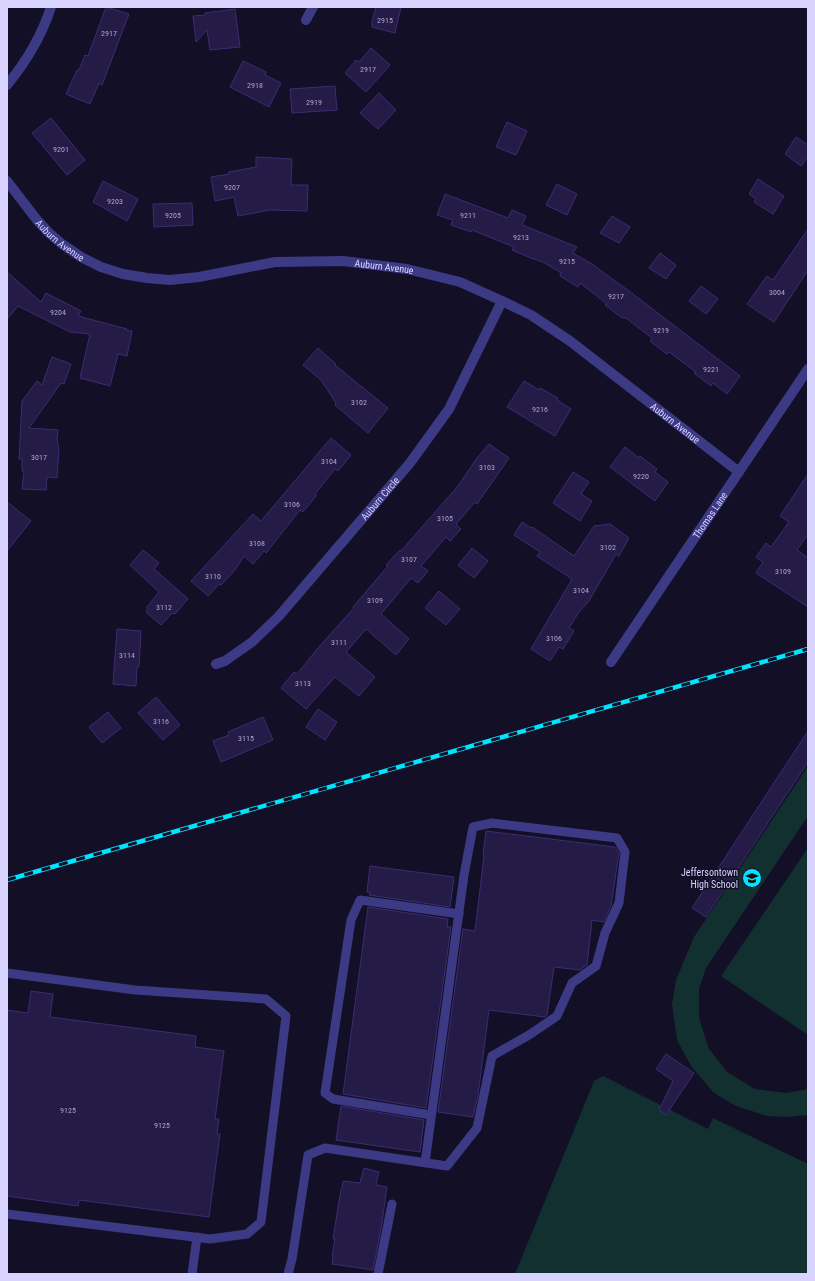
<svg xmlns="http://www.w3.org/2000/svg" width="815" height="1281" viewBox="0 0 815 1281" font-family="'Roboto Condensed',sans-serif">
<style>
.green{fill:#12302f}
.building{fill:#241b47;stroke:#3b2d73}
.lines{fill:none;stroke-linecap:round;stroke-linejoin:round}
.service{stroke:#3d3a85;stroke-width:9}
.minor{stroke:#3d3a85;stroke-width:10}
.rail-casing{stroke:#00e5ff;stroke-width:4.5}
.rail{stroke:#130f26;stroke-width:3;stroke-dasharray:9;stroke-linecap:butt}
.labels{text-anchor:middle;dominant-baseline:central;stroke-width:3;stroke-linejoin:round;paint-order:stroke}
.number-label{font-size:8px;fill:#aca6d1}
.street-label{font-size:10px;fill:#d9d4ff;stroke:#130f26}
.poi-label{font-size:10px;fill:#d9d4ff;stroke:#130f26;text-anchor:end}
</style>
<rect width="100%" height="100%" fill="#130f26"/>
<g class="green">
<polygon points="808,766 808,816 706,968 699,989 699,1018 709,1049 727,1072 755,1089 786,1093 808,1089 808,1115 786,1117 767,1116 736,1106 714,1093 691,1066 677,1040 672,1004 676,980 694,937"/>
<polygon points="808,848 808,1035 721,976"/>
<polygon points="603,1076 708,1129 713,1118 808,1164 808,1274 515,1274 594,1081"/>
</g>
<g class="building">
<polygon points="106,7 129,14 102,85 99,83 90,104 66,94 77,70 79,70 85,55 88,56"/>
<polygon points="376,7 401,7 395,33 372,27 372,21"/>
<polygon points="235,9 240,47 210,50 207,30 196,42 193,16 205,15 205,13"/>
<polygon points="371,48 390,65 366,92 345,73 356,60 359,62"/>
<polygon points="243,61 266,72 265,75 281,83 269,107 230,87"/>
<polygon points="335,86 337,110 292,113 290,89"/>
<polygon points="379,93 396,110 378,129 360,113"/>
<polygon points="51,118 85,160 67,175 32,133"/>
<polygon points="507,122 527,131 516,155 496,147"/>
<polygon points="796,137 808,145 808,156 801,166 785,154"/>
<polygon points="256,157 292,159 291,185 308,185 307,211 270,210 238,216 234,197 215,201 211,177 229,174 229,172 256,167"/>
<polygon points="758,179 784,196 773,214 754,202 756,199 749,194"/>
<polygon points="103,181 138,199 127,221 93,202"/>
<polygon points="557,184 577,194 567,215 546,205"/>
<polygon points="445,194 508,218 512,210 526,216 522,225 577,247 573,253 592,264 633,294 740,376 727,394 713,383 711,386 694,373 696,372 669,352 667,354 650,341 652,338 626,318 622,318 605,305 607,304 580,283 578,287 560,276 561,273 543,262 531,258 512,250 514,247 472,230 471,232 451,225 453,220 437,215"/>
<polygon points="192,203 193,225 154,227 153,204"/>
<polygon points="612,216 630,227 619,243 600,233"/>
<polygon points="808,229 808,270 774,322 747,304 767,276 773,280"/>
<polygon points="660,253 676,265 666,279 649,268"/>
<polygon points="7,272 41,302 46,293 81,311 78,316 127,329 126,330 132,331 127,356 118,354 110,386 80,378 90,334 70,332 18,306 7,319"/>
<polygon points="701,286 718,299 706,314 689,301"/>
<polygon points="318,348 336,364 335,365 388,408 368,433 335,405 336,403 321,380 303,365"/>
<polygon points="52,357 71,364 64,384 61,383 29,428 58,430 57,439 59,449 57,478 47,477 46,490 22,489 24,471 22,471 22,459 19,459 22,401 37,381 42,385"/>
<polygon points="524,381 539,390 540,388 558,398 557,400 571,409 555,436 507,407"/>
<polygon points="331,438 351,455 338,471 335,469 315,494 316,496 303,512 300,510 266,553 264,551 253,564 244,556 235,570 221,585 219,584 208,596 191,581 253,514 261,521"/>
<polygon points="489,444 509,458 477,504 475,502 456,524 461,529 450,541 446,537 421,566 428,571 418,583 411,578 381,614 409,639 396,655 366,629 346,652 375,677 359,696 335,677 306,709 281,688 294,672 297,674 318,648 354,608 353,607 388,566 386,565 400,550 401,551 458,486 477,458"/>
<polygon points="625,447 639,458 640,456 657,469 655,472 668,482 655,501 610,467"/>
<polygon points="573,472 589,482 581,494 592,501 580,521 553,503"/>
<polygon points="808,474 808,534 797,550 808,558 808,607 756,573 763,562 756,557 766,543 771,547 789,522 780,516"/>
<polygon points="7,502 31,521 7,551"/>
<polygon points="522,522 531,528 532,527 574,556 594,526 610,524 629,538 619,556 616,554 589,601 579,612 569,628 574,631 563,649 559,647 550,661 531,649 572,579 537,556 540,552 514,535"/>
<polygon points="472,548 488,561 474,578 458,565"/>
<polygon points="143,550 159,563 154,569 188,599 175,614 172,613 161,625 147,613 147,607 159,592 130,565"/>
<polygon points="439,591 460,609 446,625 425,608"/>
<polygon points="117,629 141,631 139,667 137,667 136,686 113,684"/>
<polygon points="156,697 180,725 163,740 138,713"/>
<polygon points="318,709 337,722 325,740 306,727"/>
<polygon points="108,712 121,728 102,743 89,727"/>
<polygon points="263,717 273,740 221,762 213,741 229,735 228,732"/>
<polygon points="808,731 808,762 706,917 692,908"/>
<polygon points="486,831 615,847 619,853 611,906 604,922 592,920 587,965 580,970 554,967 547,1015 545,1017 489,1010 478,1095 473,1117 438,1112 463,929 475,931 484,856 483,855"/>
<polygon points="370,866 454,877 450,907 369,895 370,892 367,892"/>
<polygon points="368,907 448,919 447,927 451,927 426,1108 343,1094"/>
<polygon points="31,991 53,994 50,1017 196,1036 195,1047 224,1051 215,1119 219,1119 217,1134 220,1134 209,1217 79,1200 78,1206 7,1196 7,1010 28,1013"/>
<polygon points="666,1054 694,1073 666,1115 659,1110 673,1081 656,1069"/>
<polygon points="341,1106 424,1120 420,1152 336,1140"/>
<polygon points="364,1168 379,1172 376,1185 387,1187 381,1229 373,1270 332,1264 333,1256 332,1256 335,1239 333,1239 341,1189 342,1189 343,1181 360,1183"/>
</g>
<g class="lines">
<g class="service">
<polyline points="7,973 135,990 266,999 286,1016 261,1222 247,1234 210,1239 7,1214"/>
<polyline points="431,1115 333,1099 325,1093 351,920 360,900 459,914"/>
<polyline points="192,1274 197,1237"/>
<polyline points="288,1274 292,1259 308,1155 325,1148 447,1166 477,1128 492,1056 529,1035 557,1016 572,983 596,966 605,933 619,903 625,852 617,838 492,823 473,827 464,875 425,1163"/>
<polyline points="378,1274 392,1204"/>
</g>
<g class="minor">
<polyline points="306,20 313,7"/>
<path d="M7 85C26 62 42 35 51 7"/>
<path id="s1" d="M7 181 37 220 48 232 62 244 81 257 101 267 123 274 147 278 170 280 199 277 275 262 343 261 407 269 460 282 502 301 531 315 570 341 739 472"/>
<path id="s2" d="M611 662 808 369"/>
<path id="s3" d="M216 664 225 661 252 642 279 616 410 463 449 409 502 301"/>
</g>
<g class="rail-casing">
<polyline id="rail" points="7,880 808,649"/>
</g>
<use href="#rail" class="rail"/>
</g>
<defs>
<g id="school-disc" transform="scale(1)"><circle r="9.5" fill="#00e5ff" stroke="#130f26"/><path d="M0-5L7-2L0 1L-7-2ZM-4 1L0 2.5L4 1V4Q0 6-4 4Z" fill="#111"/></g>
</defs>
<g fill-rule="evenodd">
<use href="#school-disc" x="752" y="878"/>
</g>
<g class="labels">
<g class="number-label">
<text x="385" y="20">2915</text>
<text x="109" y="33">2917</text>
<text x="368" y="69">2917</text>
<text x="255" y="85">2918</text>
<text x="314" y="102">2919</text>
<text x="61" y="149">9201</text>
<text x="232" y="187">9207</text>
<text x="115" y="201">9203</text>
<text x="173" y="215">9205</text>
<text x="468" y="215">9211</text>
<text x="521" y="237">9213</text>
<text x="567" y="261">9215</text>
<text x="777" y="292">3004</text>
<text x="616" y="296">9217</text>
<text x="58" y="312">9204</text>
<text x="661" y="330">9219</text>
<text x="711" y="369">9221</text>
<text x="359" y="402">3102</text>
<text x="540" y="409">9216</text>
<text x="39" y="457">3017</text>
<text x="329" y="461">3104</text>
<text x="487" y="467">3103</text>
<text x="641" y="476">9220</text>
<text x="292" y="504">3106</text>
<text x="445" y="518">3105</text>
<text x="257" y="543">3108</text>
<text x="608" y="547">3102</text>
<text x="409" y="559">3107</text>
<text x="783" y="571">3109</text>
<text x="213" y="576">3110</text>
<text x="581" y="590">3104</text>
<text x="375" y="600">3109</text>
<text x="164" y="607">3112</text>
<text x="554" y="638">3106</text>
<text x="339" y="642">3111</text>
<text x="127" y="655">3114</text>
<text x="303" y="683">3113</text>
<text x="161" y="721">3116</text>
<text x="246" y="738">3115</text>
<text x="68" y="1110">9125</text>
<text x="162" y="1125">9125</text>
</g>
<g class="street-label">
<text stroke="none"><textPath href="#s1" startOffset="80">Auburn Avenue</textPath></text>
<text stroke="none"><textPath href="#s1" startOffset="416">Auburn Avenue</textPath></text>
<text stroke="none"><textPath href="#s1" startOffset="752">Auburn Avenue</textPath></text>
<text stroke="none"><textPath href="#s3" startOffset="235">Auburn Circle</textPath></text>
<text stroke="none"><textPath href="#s2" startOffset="177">Thomas Lane</textPath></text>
</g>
<g class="poi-label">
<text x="738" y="872">Jeffersontown<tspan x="738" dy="12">High School</tspan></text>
</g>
</g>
<rect width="815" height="1281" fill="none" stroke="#d9d4ff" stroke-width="16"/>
</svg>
